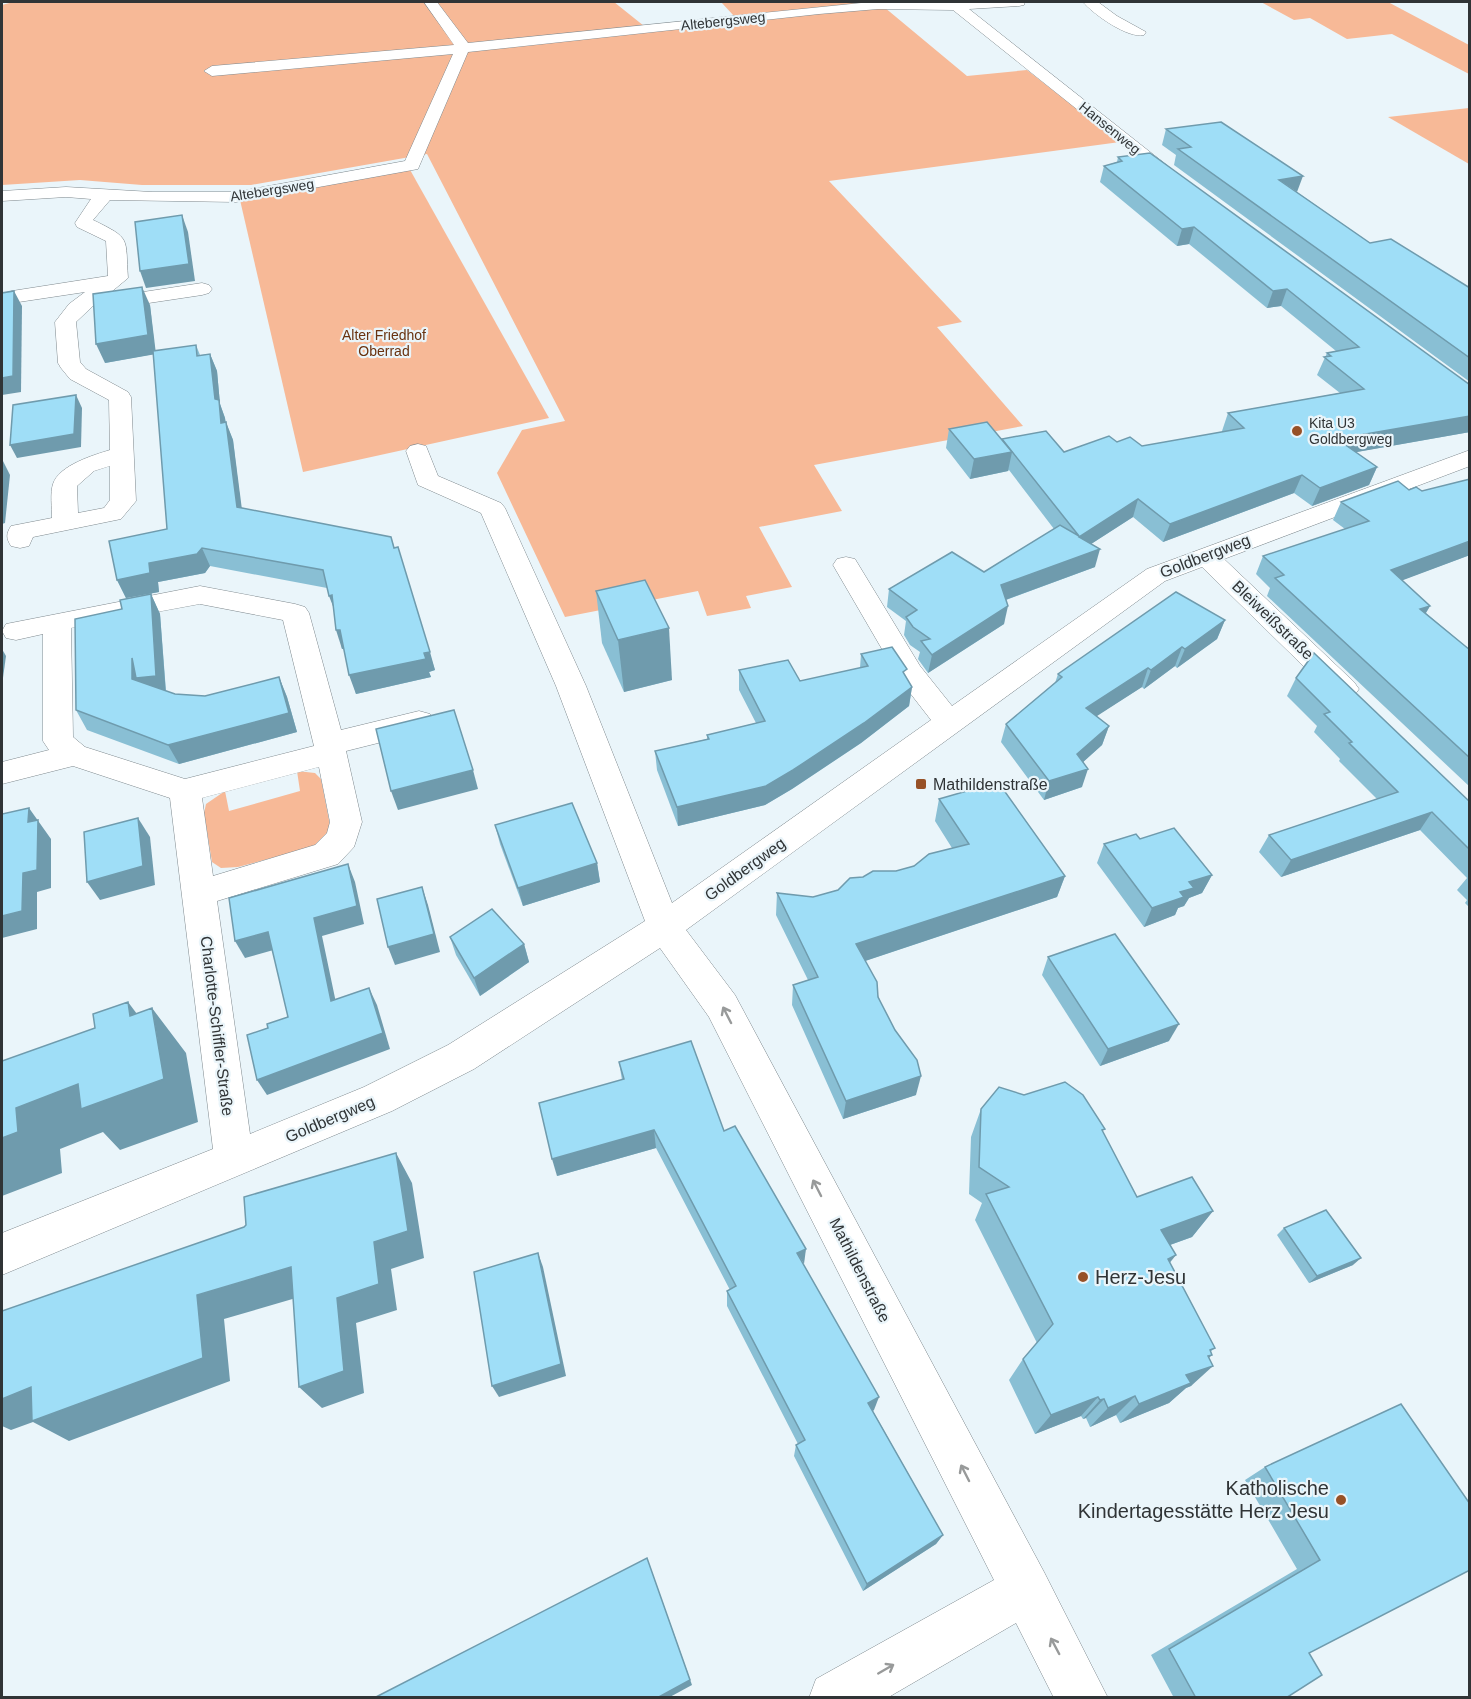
<svg xmlns="http://www.w3.org/2000/svg" width="1471" height="1699" viewBox="0 0 1471 1699" font-family="Helvetica,sans-serif">
<style>
.green{fill:#f7b997}
.lines{fill:none;stroke-linecap:round;stroke-linejoin:round}
.minor-casing{stroke:#7f898e;stroke-width:1}
.minor{fill:#fff;fill-rule:evenodd}
.wall{fill:#89bfd4}
.shaded-wall{fill:#6f9bad}
.building{fill:#9fdef7;stroke:#6f9bad;stroke-width:1.5}
.oneway{stroke:#989a9a}
.poi-dot{fill:#975127;stroke:#eaf5fa;stroke-width:2}
.labels{text-anchor:middle;dominant-baseline:central;stroke-width:4.5;stroke-linejoin:round;paint-order:stroke}
.far-street-label{font-size:14px;fill:#303436;stroke:#eaf5fa}
.far-park-label{font-size:14px;fill:#69320f;stroke:#eaf5fa}
.far-poi-label{font-size:14px;fill:#303436;stroke:#eaf5fa;text-anchor:start}
.street-label{font-size:16px;fill:#303436;stroke:#eaf5fa}
.poi-label{font-size:16px;fill:#303436;stroke:#eaf5fa;text-anchor:start}
.near-poi-label{font-size:20px;fill:#303436;stroke:#eaf5fa;text-anchor:start}
</style>
<rect width="100%" height="100%" fill="#eaf5fa"/>
<g class="green">
<polygon points="13,2 614,2 644,26 884,7 967,76 1027,70 1120,142 829,181 962,322 937,327 1023,426 814,465 842,511 759,527 792,587 746,596 751,608 707,616 698,591 565,617 497,473 522,430 565,421 427,154 251,185 142,185 80,180 2,185 2,5"/>
<polygon points="721,2 881,2 734,16"/>
<polygon points="1261,2 1388,2 1469,45 1469,74 1392,34 1347,39 1310,18 1294,20"/>
<polygon points="1469,108 1469,164 1388,117"/>
<polygon points="409,168 549,418 303,472 240,200"/>
<polygon points="297,771 315,773 321,779 330,825 328,835 317,846 238,867 221,868 212,862 204,813 206,804 225,791 229,811 300,791"/>
</g>
<g class="lines">
<g class="minor-casing">
<g id="minor">
<path d="M424 2H437L468 43 871 2H1025L1024 5 1019 6 969 9 1188 182 1185 186H1173L953 10 878 9 819 14 468 52 418 169 236 202 110 200 93 220C132 239 125 237 128 278L104 298 202 283 209 285 212 289 209 293 202 295 102 310 93 306 76 322 80 362 86 369 128 392 131 397 136 501 121 519 33 537 29 546 20 548 11 546C6 538 6 534 11 526L52 518C52 508 50 493 53 484 59 465 94 455 110 450L109 400 70 379 61 368 58 363 55 322 69 304 85 292 12 303 5 301 2 297 5 293 12 291 108 276 106 241 77 227 75 223 91 199 66 197 2 201V191L66 187 152 192H236L405 161 453 54 212 76 204 71 212 66 454 45ZM110 466V500L104 508 78 513 77 486 94 471Z"/>
<path d="M1083 2H1098L1117 16 1146 32 1144 35C1128 39 1093 14 1083 2Z"/>
<path d="M418 444 426 446 438 476 501 503 505 508 586 686 672 903 931 720 900 680 833 565 837 559 846 557 855 559 920 666 952 706 1147 569 1470 450V466L1224 559 1354 682 1359 689 1354 696 1344 699 1334 696 1202 567 1165 581 686 930 735 995 1044 1572 1108 1698H1054L1016 1623 887 1698H809L816 1679 994 1580 709 1017 660 948 474 1069 392 1111 2 1275V1233L213 1149 170 798 73 766 2 784V762L49 750 43 741V634L16 640 6 638 2 631 6 624 200 586 295 604 305 607 309 613 341 730 419 711 430 714 434 722 430 730 346 751 362 822 354 847 338 864 217 901 250 1134 364 1087 448 1045 645 921 556 686 481 513 418 485 406 451 410 446ZM200 604 283 620 314 746 185 779 85 747 73 737 71 628ZM319 767 330 822 327 833 315 845 213 876 202 798Z"/>
</g>
</g>
<use href="#minor" class="minor"/>
</g>
<g class="wall">
<polygon points="1166,129 1297,192 1370,243 1470,288 1470,382 1174,165 1176,155 1162,145"/>
<polygon points="1118,157 1470,385 1470,432 1356,452 1377,467 1369,485 1312,506 1294,493 1163,542 1133,517 1091,544 1095,567 1006,600 1004,624 928,673 918,659 920,652 910,645 904,635 906,621 887,607 889,589 984,572 1054,529 1009,470 1008,471 970,479 946,448 949,429 1064,452 1117,442 1142,446 1223,432 1222,431 1228,413 1340,393 1317,375 1327,353 1336,351 1281,306 1267,308 1189,244 1177,246 1100,182 1104,166 1117,162"/>
<polygon points="150,305 155,351 196,345 200,355 210,354 217,371 220,404 225,418 226,423 233,440 241,508 391,537 435,670 429,672 431,677 356,694 344,649 342,649 334,608 327,588 210,566 205,573 158,582 159,592 126,598 117,580 167,529 154,354 105,363"/>
<polygon points="1470,479 1470,555 1402,580 1430,606 1426,613 1470,650 1470,787 1267,596 1270,588 1256,574 1263,556 1345,529 1333,520 1341,502 1409,490 1422,491"/>
<polygon points="596,591 672,680 624,692 602,643"/>
<polygon points="151,594 160,614 166,691 175,694 205,696 279,677 287,697 297,732 179,764 87,730 76,710 122,609"/>
<polygon points="1225,620 1217,639 1177,668 1175,666 1144,689 1142,687 1096,716 1109,726 1102,745 1083,762 1082,787 1044,800 1001,742 1006,724 1055,683 1058,674"/>
<polygon points="861,654 906,677 912,687 909,706 861,743 792,789 765,805 678,826 657,770 655,751 707,739 707,735 756,723 739,690 739,670 800,681 860,668"/>
<polygon points="1296,678 1470,802 1470,908 1465,903 1467,900 1457,890 1467,878 1420,830 1281,877 1259,852 1269,835 1377,799 1339,761 1340,759 1314,732 1317,726 1287,696"/>
<polygon points="939,799 1065,876 1057,897 865,961 916,1095 843,1119 792,1005 793,985 808,980 776,915 777,893 813,897 838,890 863,877 896,871 914,866 952,848 935,821"/>
<polygon points="495,825 597,863 600,882 523,906 500,844"/>
<polygon points="1140,839 1212,875 1202,893 1189,898 1184,906 1178,908 1175,915 1144,927 1097,863 1104,844"/>
<polygon points="450,937 524,944 529,962 480,996 456,955"/>
<polygon points="1048,957 1169,1041 1100,1066 1042,975"/>
<polygon points="619,1062 724,1131 803,1265 874,1410 873,1411 943,1535 936,1544 863,1591 794,1456 796,1445 798,1444 727,1306 727,1291 730,1290 656,1148 557,1176 622,1080"/>
<polygon points="981,1109 1103,1133 1137,1197 1213,1211 1192,1237 1170,1245 1170,1263 1215,1348 1210,1352 1209,1358 1191,1386 1186,1388 1169,1403 1120,1423 1116,1415 1090,1427 1086,1418 1083,1419 1081,1416 1035,1434 1009,1380 1023,1359 1037,1343 975,1220 982,1203 969,1194 971,1137"/>
<polygon points="1284,1228 1353,1265 1309,1283 1277,1235"/>
<polygon points="1401,1404 1309,1653 1286,1698 1174,1698 1151,1655 1297,1569 1245,1480 1265,1467"/>
</g>
<g class="shaded-wall">
<polygon points="1303,176 1297,192 1279,180"/>
<polygon points="182,215 188,232 195,281 146,288 140,271"/>
<polygon points="1194,227 1189,244 1177,246 1182,229"/>
<polygon points="142,287 150,305 156,354 105,363 96,344"/>
<polygon points="1287,289 1281,306 1267,308 1273,291"/>
<polygon points="14,291 22,306 21,392 2,395 2,378"/>
<polygon points="210,354 217,371 220,404 225,418 227,441 221,423 215,399"/>
<polygon points="76,395 82,408 81,447 17,458 10,445"/>
<polygon points="1470,416 1470,432 1329,457 1337,439"/>
<polygon points="226,422 233,440 244,525 237,507"/>
<polygon points="1012,452 1008,471 970,479 974,459"/>
<polygon points="2,459 10,475 5,523 2,524"/>
<polygon points="1377,467 1369,485 1312,506 1320,488"/>
<polygon points="1302,475 1294,493 1163,542 1170,524"/>
<polygon points="1138,499 1133,517 1074,555 1079,537"/>
<polygon points="1470,541 1470,555 1382,588 1391,570"/>
<polygon points="202,548 210,566 205,573 158,582 159,592 126,598 117,580 149,563"/>
<polygon points="1100,549 1095,567 997,603 1001,585"/>
<polygon points="151,594 160,614 166,695 132,679 132,658"/>
<polygon points="332,595 336,614 329,596"/>
<polygon points="1008,606 1004,624 928,673 932,655"/>
<polygon points="1430,606 1419,624 1420,609"/>
<polygon points="1225,620 1217,639 1177,668 1185,649"/>
<polygon points="669,628 672,680 624,692 618,640"/>
<polygon points="336,630 340,630 346,648 342,649"/>
<polygon points="1182,647 1175,666 1144,689 1151,670"/>
<polygon points="2,649 6,656 2,685"/>
<polygon points="430,652 435,670 429,672 431,677 356,694 349,675"/>
<polygon points="1148,668 1142,687 1080,727 1086,708"/>
<polygon points="279,677 287,697 297,732 179,764 168,745"/>
<polygon points="912,687 909,706 861,743 792,789 765,805 678,826 677,807"/>
<polygon points="1109,726 1102,745 1071,773 1077,754"/>
<polygon points="1088,769 1082,787 1044,800 1049,781"/>
<polygon points="473,770 478,789 398,810 391,791"/>
<polygon points="29,808 51,839 51,888 37,892 37,929 2,938 2,916 23,873 28,822"/>
<polygon points="1432,812 1420,830 1281,877 1291,860"/>
<polygon points="138,818 150,837 155,885 100,900 87,882"/>
<polygon points="597,863 600,882 523,906 518,888"/>
<polygon points="348,864 355,882 364,924 322,936 339,1017 331,1001 314,918"/>
<polygon points="1212,875 1202,893 1189,898 1184,906 1178,908 1175,915 1144,927 1152,908 1180,892 1189,882"/>
<polygon points="1065,876 1057,897 853,965 856,944"/>
<polygon points="422,887 428,905 440,952 395,965 388,947"/>
<polygon points="268,932 277,949 245,958 235,941"/>
<polygon points="524,944 529,962 480,996 474,978"/>
<polygon points="369,988 377,1005 390,1049 267,1095 257,1080"/>
<polygon points="128,1002 158,1042 152,1008 186,1053 198,1122 120,1150 103,1132 60,1149 62,1173 2,1196 2,1138 16,1108 130,1016"/>
<polygon points="1179,1024 1169,1041 1100,1066 1108,1049"/>
<polygon points="921,1076 916,1095 843,1119 846,1101"/>
<polygon points="654,1130 656,1148 557,1176 552,1159"/>
<polygon points="396,1153 412,1183 424,1258 391,1269 397,1310 356,1323 364,1393 322,1408 299,1387 337,1298 374,1242"/>
<polygon points="1213,1211 1192,1237 1142,1255 1161,1230"/>
<polygon points="806,1249 804,1264 797,1253"/>
<polygon points="538,1253 543,1267 566,1376 499,1397 492,1386"/>
<polygon points="1176,1255 1156,1280 1168,1259"/>
<polygon points="1361,1258 1353,1265 1309,1283 1317,1276"/>
<polygon points="291,1267 313,1293 224,1319 230,1381 69,1441 33,1422 11,1430 2,1426 2,1399 197,1295"/>
<polygon points="1212,1355 1194,1372 1213,1366 1191,1386 1186,1388 1169,1403 1120,1423 1139,1404 1186,1375 1208,1356"/>
<polygon points="1135,1396 1116,1415 1090,1427 1108,1408"/>
<polygon points="879,1397 874,1410 864,1415 868,1403"/>
<polygon points="1098,1397 1081,1416 1035,1434 1051,1415"/>
<polygon points="1104,1399 1086,1418 1083,1419 1100,1400"/>
<polygon points="943,1535 936,1544 863,1591 867,1584"/>
<polygon points="647,1558 692,1685 668,1698 657,1698"/>
</g>
<g class="building">
<polygon points="1221,122 1303,176 1279,180 1370,243 1391,239 1470,288 1470,358 1178,149 1191,147 1166,129"/>
<polygon points="1150,153 1470,385 1470,416 1337,439 1377,467 1320,488 1302,475 1170,524 1138,499 1079,537 1100,549 1001,585 1008,606 932,655 921,641 930,639 913,627 906,617 917,610 889,589 952,552 984,572 1060,525 1079,536 1002,439 1046,431 1064,452 1109,436 1117,442 1130,437 1142,446 1244,428 1228,413 1364,389 1324,357 1331,356 1327,353 1359,347 1287,289 1273,291 1194,227 1182,229 1104,166 1122,161 1118,157"/>
<polygon points="182,215 189,264 140,271 135,222"/>
<polygon points="142,287 148,335 96,344 93,294"/>
<polygon points="14,291 13,376 2,378 2,293"/>
<polygon points="196,345 197,356 210,354 215,399 219,400 221,423 226,422 237,507 391,537 394,548 398,547 430,652 424,653 426,659 349,675 340,630 336,630 332,595 329,596 323,570 202,548 197,554 149,563 150,573 117,580 109,541 167,529 153,351"/>
<polygon points="76,395 74,434 10,445 13,405"/>
<polygon points="987,422 1012,452 974,459 949,429"/>
<polygon points="1470,479 1470,541 1391,570 1430,606 1420,609 1470,650 1470,758 1275,578 1284,575 1263,556 1369,521 1341,502 1398,481 1409,490 1416,487 1422,491"/>
<polygon points="645,580 669,628 618,640 596,591"/>
<polygon points="1176,592 1225,620 1185,649 1182,647 1151,670 1148,668 1086,708 1109,726 1077,754 1088,769 1049,781 1006,724 1062,677 1058,674"/>
<polygon points="151,594 156,676 136,678 132,658 132,679 175,694 205,696 279,677 289,713 168,745 76,710 75,619 122,609 120,600"/>
<polygon points="892,647 907,669 903,672 912,687 864,723 793,770 766,786 677,807 655,751 709,739 707,735 765,721 739,670 788,660 800,681 868,666 861,654"/>
<polygon points="1314,653 1470,802 1470,850 1432,812 1291,860 1269,835 1398,792 1349,743 1352,742 1324,714 1330,712 1296,678"/>
<polygon points="454,710 473,770 391,791 376,729"/>
<polygon points="998,782 1065,876 856,944 877,982 878,997 895,1030 917,1060 921,1076 846,1101 793,985 818,977 777,893 813,897 838,890 850,878 863,877 873,871 896,871 914,866 929,854 969,844 939,799"/>
<polygon points="572,803 597,863 518,888 495,825"/>
<polygon points="29,808 28,822 38,820 37,870 23,873 22,911 2,916 2,814"/>
<polygon points="138,818 143,866 87,882 84,832"/>
<polygon points="1174,828 1212,875 1189,882 1194,888 1180,892 1184,897 1152,908 1104,844 1136,834 1140,839"/>
<polygon points="348,864 357,906 314,918 331,1001 369,988 383,1033 257,1080 247,1035 268,1028 267,1024 288,1017 268,932 235,941 229,898"/>
<polygon points="422,887 434,934 388,947 377,899"/>
<polygon points="492,909 524,944 474,978 450,937"/>
<polygon points="1115,934 1179,1024 1108,1049 1048,957"/>
<polygon points="128,1002 130,1016 152,1008 164,1079 81,1109 78,1084 16,1108 18,1132 2,1138 2,1061 95,1028 93,1014"/>
<polygon points="691,1041 724,1131 735,1126 806,1249 797,1253 879,1397 868,1403 943,1535 867,1584 796,1445 805,1440 727,1291 736,1286 654,1130 552,1159 539,1103 624,1079 619,1062"/>
<polygon points="1065,1082 1083,1095 1105,1129 1102,1130 1137,1197 1192,1177 1213,1211 1161,1230 1176,1255 1168,1259 1215,1348 1210,1350 1212,1355 1208,1356 1213,1366 1186,1375 1191,1383 1139,1404 1135,1396 1108,1408 1104,1399 1100,1400 1098,1397 1051,1415 1023,1359 1053,1324 986,1194 1009,1187 979,1167 981,1109 999,1087 1024,1095"/>
<polygon points="396,1153 408,1231 374,1242 379,1284 337,1298 344,1371 299,1387 291,1267 197,1295 203,1358 32,1421 31,1387 2,1399 2,1311 244,1227 246,1225 244,1197"/>
<polygon points="1326,1210 1361,1258 1317,1276 1284,1228"/>
<polygon points="538,1253 561,1364 492,1386 474,1272"/>
<polygon points="1401,1404 1470,1504 1470,1570 1309,1653 1322,1675 1286,1698 1196,1698 1169,1649 1320,1560 1265,1467"/>
<polygon points="647,1558 690,1680 657,1698 374,1698"/>
</g>
<defs><path id="oneway-shaft" d="M-6 0H5M1.5-3L5.5 0L1.5 3" fill="none" stroke-width="1.6" stroke-linecap="round" stroke-linejoin="round" transform="scale(1.5)"/></defs>
<g class="oneway">
<use href="#oneway-shaft" transform="translate(727 1015) rotate(-117)"/>
<use href="#oneway-shaft" transform="translate(817 1188) rotate(-117)"/>
<use href="#oneway-shaft" transform="translate(965 1473) rotate(-117)"/>
<use href="#oneway-shaft" transform="translate(1055 1646) rotate(-118)"/>
<use href="#oneway-shaft" transform="translate(886 1669) rotate(-30)"/>
</g>
<g class="poi-dot">
<circle cx="1297" cy="431" r="6"/>
<rect x="915" y="778" width="12" height="12" rx="3"/>
<circle cx="1083" cy="1277" r="6"/>
<circle cx="1341" cy="1500" r="6"/>
</g>
<g class="labels">
<g class="far-street-label">
<text transform="translate(723 21) rotate(-6)">Altebergsweg</text>
<text transform="translate(1110 128) rotate(39)">Hansenweg</text>
<text transform="translate(272 190) rotate(-9)">Altebergsweg</text>
</g>
<g class="far-park-label">
<text x="384" y="335">Alter Friedhof<tspan x="384" dy="16">Oberrad</tspan></text>
</g>
<g class="far-poi-label">
<text x="1309" y="423">Kita U3<tspan x="1309" dy="16">Goldbergweg</tspan></text>
</g>
<g class="street-label">
<text transform="translate(1205 556) rotate(-21)">Goldbergweg</text>
<text transform="translate(1273 620) rotate(44)">Bleiweißstraße</text>
<text transform="translate(745 869) rotate(-36)">Goldbergweg</text>
<text transform="translate(217 1026) rotate(83)">Charlotte-Schiffler-Straße</text>
<text transform="translate(330 1119) rotate(-23)">Goldbergweg</text>
<text transform="translate(860 1270) rotate(63)">Mathildenstraße</text>
</g>
<g class="poi-label">
<text x="933" y="784">Mathildenstraße</text>
</g>
<g class="near-poi-label">
<text x="1095" y="1277">Herz-Jesu</text>
<text x="1329" y="1488" text-anchor="end">Katholische<tspan x="1329" dy="23">Kindertagesstätte Herz Jesu</tspan></text>
</g>
</g>
<rect width="1471" height="1699" fill="none" stroke="#303436" stroke-width="6"/>
</svg>
